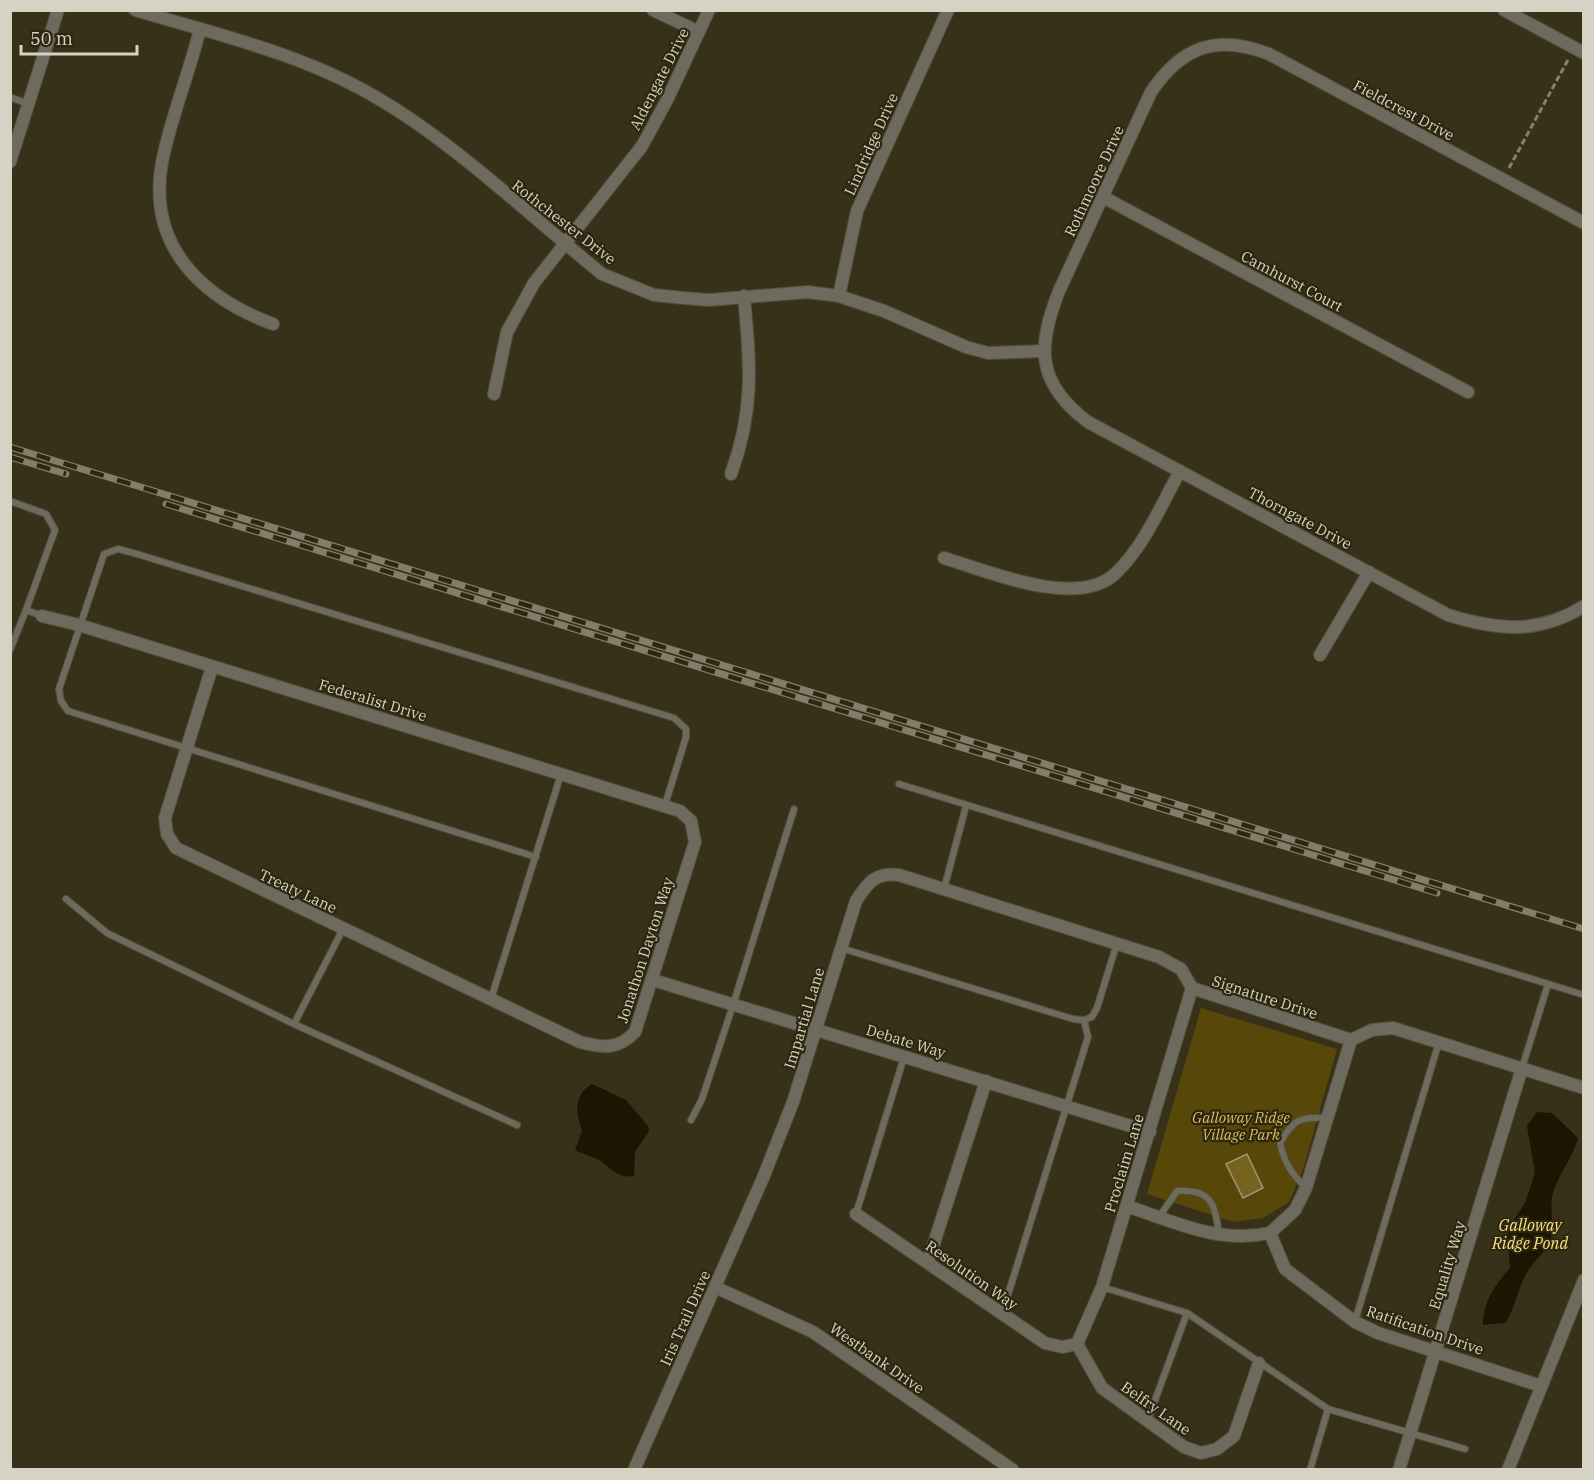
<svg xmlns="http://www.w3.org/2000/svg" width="1594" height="1480" viewBox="0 0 1594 1480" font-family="'IBM Plex Serif',serif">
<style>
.green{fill:#574709}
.water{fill:#1b1502}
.building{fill:#76631f;stroke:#9f977c;stroke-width:1.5}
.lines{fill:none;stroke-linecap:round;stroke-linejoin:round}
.service-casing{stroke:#554e38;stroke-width:8}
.minor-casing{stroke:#554e38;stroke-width:14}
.tertiary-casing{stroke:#554e38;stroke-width:14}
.path{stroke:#86816d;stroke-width:3;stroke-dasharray:6 3;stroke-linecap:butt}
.service{stroke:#6d6a5e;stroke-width:6}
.minor{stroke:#6d6a5e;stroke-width:12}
.tertiary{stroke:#6d6a5e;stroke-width:12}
.rail-casing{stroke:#837d69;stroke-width:7}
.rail{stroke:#2e270f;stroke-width:4.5;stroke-dasharray:14;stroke-linecap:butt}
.labels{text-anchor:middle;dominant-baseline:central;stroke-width:4.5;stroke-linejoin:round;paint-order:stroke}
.street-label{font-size:15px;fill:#d7d3c4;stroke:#2e270f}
.park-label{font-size:15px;font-style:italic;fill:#dabf60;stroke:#2e270f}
.water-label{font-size:16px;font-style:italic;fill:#fbe081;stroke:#2e270f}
</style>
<rect width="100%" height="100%" fill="#383119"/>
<polygon class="green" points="1201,1008 1337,1049 1303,1170 1289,1202 1263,1218 1233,1222 1147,1194"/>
<g class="water">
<path d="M592 1084 626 1100 648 1126 649 1131 635 1152 634 1176C617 1179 612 1168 599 1160 591 1156 583 1154 575 1150L582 1131C576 1112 573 1095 592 1084Z"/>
<path d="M1537 1112 1552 1113 1578 1138C1573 1158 1559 1173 1553 1193 1549 1207 1554 1220 1552 1234 1548 1253 1533 1260 1525 1276 1517 1292 1515 1308 1505 1323L1483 1325C1483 1302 1495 1285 1510 1268L1507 1230 1525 1203 1535 1173 1527 1126Z"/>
</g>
<polygon class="building" points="1247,1154 1263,1188 1243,1198 1226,1164"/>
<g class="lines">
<g class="service-casing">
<g id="service">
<polyline points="10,97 28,104"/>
<polyline points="10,501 46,514 55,530 26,610 42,616"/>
<polyline points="10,650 26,610"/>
<polyline points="899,784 1584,995"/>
<polyline points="536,857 68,711 61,701 59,689 104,554 118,549 137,554 674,718 686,729 686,737 665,805"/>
<polyline points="944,889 966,806"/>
<polyline points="66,899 107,933 294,1024"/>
<polyline points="343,929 294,1024 517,1125"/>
<polyline points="841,948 1073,1019 1084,1020 1092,1017 1097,1008 1117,943"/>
<polyline points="491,999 561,774"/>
<polyline points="1522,1068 1548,984"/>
<polyline points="691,1120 702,1099 733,1005 794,809"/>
<path d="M1306 1188C1292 1174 1284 1163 1280 1143 1294 1119 1299 1117 1327 1118"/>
<polyline points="856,1214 904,1057"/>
<path d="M1159 1217 1177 1191C1212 1189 1215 1204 1219 1235"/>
<polyline points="1102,1287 1187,1313 1328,1409 1465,1449"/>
<polyline points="1002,1314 1088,1037 1084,1020"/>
<polyline points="1355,1321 1439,1042"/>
<polyline points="1147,1422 1187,1313"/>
<polyline points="1310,1470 1328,1409"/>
</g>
</g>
<g class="minor-casing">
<g id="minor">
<path d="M135 10C215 34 299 53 372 95 453 141 529 215 602 274L654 295 684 298 709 300 808 292 839 296 884 311 966 347 988 353 1043 351"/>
<polyline points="653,10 699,32"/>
<polyline points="1504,10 1584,53"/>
<path d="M200 29C189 74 171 117 162 162 147 245 200 297 273 324"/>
<polyline points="1103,197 1468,392"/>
<path d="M1584 223 1269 54C1217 34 1182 46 1151 92L1059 291C1037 347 1036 383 1088 422L1448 615C1497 630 1538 635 1584 606"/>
<polyline points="839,296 857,211 948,10"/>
<polyline points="494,394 507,332 534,283 642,146 667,100 709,10"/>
<path d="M731 474C755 408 750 363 744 296"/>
<path d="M944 558C988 571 1078 610 1116 573 1145 545 1161 505 1180 471"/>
<path d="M42 616 79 625 680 811 691 821 695 842 635 1032C618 1050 603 1048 580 1042L176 848 167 834 165 818 212 667"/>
<polyline points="1320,655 1369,572"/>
<polyline points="653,980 1150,1132"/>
<path d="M1127 1206C1174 1222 1219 1244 1270 1233L1285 1269 1355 1322 1378 1333 1541 1386"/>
<polyline points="856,1214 1045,1343 1062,1347 1077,1344"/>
<polyline points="1270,1233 1295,1210 1306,1188 1351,1040"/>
<polyline points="928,1262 986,1081"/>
<polyline points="715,1287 813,1332 1013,1470"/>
<polyline points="1077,1344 1102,1287 1192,988"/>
<polyline points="1077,1344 1102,1388 1184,1447 1201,1453 1217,1449 1234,1436 1259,1363"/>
<path d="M634 1470 763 1178 793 1102 856 901C868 882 876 872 899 875L1159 957 1181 969 1192 988 1351 1040 1372 1030 1393 1028 1584 1088"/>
<polyline points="1399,1470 1522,1068"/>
<polyline points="1508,1470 1584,1280"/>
</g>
</g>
<g class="tertiary-casing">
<polyline id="tertiary" points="10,162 58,10"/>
</g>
<polyline class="path" points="1509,168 1569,58"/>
<use href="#service" class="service"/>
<use href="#minor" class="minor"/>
<use href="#tertiary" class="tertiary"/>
<g class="rail-casing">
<g id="rail">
<polyline points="10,447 1584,929"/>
<polyline points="10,457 66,474"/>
<polyline points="166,504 1437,893"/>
</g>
</g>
<use href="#rail" class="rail"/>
</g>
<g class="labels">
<g class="street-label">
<text transform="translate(659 79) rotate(-63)">Aldengate Drive</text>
<text transform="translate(1404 110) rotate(28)">Fieldcrest Drive</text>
<text transform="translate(871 144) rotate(-66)">Lindridge Drive</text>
<text transform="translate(1094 181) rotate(-65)">Rothmoore Drive</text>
<text transform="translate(564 222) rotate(38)">Rothchester Drive</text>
<text transform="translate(1292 281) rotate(28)">Camhurst Court</text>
<text transform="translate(1300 518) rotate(28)">Thorngate Drive</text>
<text transform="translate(373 700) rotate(17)">Federalist Drive</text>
<text transform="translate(298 891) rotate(25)">Treaty Lane</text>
<text transform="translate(645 950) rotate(-72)">Jonathon Dayton Way</text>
<text transform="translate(1265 997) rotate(18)">Signature Drive</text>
<text transform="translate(804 1018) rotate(-73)">Impartial Lane</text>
<text transform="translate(906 1041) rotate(17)">Debate Way</text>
<text transform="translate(1124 1163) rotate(-73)">Proclaim Lane</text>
<text transform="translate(1447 1265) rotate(-73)">Equality Way</text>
<text transform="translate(972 1275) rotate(35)">Resolution Way</text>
<text transform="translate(685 1318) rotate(-66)">Iris Trail Drive</text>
<text transform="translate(1425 1330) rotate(19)">Ratification Drive</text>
<text transform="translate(877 1358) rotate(35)">Westbank Drive</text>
<text transform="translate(1156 1408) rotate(35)">Belfry Lane</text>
</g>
<g class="park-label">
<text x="1241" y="1117">Galloway Ridge<tspan x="1241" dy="17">Village Park</tspan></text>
</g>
<g class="water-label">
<text x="1530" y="1225">Galloway<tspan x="1530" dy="18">Ridge Pond</tspan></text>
</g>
</g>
<rect width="1594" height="1480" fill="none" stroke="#d7d3c4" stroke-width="24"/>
<path d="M21 45v9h116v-9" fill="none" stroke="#d7d3c4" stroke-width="3"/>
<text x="30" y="45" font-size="18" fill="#d7d3c4" stroke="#2e270f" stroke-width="4.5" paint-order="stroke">50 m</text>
</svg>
